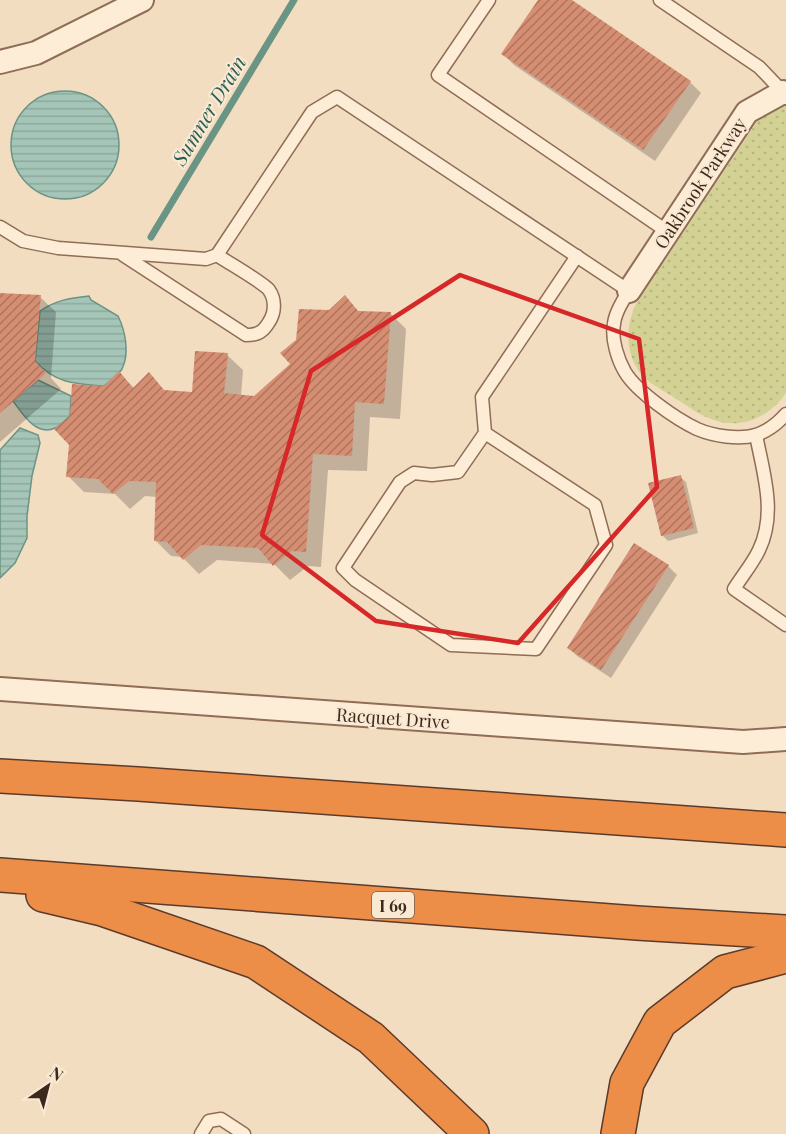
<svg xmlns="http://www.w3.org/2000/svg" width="786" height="1134" viewBox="0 0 786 1134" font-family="'Playfair Display',serif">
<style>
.grass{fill:url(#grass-dots)}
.water{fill:url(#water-rules);stroke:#6a9584;stroke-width:1.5}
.shadow{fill:#0003}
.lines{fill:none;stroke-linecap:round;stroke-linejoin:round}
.stream{stroke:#6a9584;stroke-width:7}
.building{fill:url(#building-hatch)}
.lane-casing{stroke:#8f6d56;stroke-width:15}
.street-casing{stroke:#8f6d56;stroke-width:26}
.highway-casing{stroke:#5d3b2b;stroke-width:36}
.lane{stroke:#fdecd6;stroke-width:12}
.street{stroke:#fdecd6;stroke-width:22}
.highway{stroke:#ec8e48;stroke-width:33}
.marked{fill:none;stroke:#d62828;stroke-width:4.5;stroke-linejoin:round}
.labels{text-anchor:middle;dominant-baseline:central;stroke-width:4.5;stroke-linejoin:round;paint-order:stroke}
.shield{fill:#fae9d2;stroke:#766253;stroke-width:1.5}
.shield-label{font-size:16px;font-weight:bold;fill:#3d281c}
.street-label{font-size:18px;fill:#3d281c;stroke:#fae9d2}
.water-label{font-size:20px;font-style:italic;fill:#2a5f54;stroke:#fae9d2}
</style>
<defs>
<pattern id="grass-dots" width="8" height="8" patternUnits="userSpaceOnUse" patternTransform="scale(1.5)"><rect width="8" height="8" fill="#d3d294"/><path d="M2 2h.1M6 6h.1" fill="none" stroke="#b6b47f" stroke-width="1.8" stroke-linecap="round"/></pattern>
<pattern id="water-rules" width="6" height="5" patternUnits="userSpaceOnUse" patternTransform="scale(1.5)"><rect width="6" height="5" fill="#a4c5b7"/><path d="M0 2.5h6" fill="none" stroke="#8ea99d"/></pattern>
<pattern id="building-hatch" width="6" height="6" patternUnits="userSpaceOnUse" patternTransform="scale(1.5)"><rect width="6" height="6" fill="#d68e73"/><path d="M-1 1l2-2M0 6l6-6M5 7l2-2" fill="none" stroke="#af745e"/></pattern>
</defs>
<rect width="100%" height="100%" fill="#f3ddc1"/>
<path class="grass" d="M786 106V393C771 416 741 430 714 420 701 416 689 407 678 400 668 393 655 387 646 379 626 361 624 330 635 306L758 120 780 107Z"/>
<g class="water">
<circle cx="65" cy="145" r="54"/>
<path d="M89 296 91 300 118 316C125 330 130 353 122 369 118 375 110 381 104 386 76 384 56 384 35 361L40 311C56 300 70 298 89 296Z"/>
<path d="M38 380 71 396 70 416C65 420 60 426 55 428 36 437 22 413 13 401Z"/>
<polygon points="20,428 38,435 40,443 32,476 27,516 27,538 15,563 0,578 0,450"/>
</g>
<g class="shadow">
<polygon points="540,0 570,0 690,82 701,93 655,161 514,65 503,54"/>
<polygon points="0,294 40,297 56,312 51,378 61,389 0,442"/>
<polygon points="345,297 360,313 391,314 406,329 400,419 370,417 367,471 328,470 321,567 308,566 290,580 274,564 217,560 199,574 182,557 171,556 155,540 157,497 145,496 130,509 115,494 84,492 68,476 105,388 119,373 135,389 149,375 166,392 193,393 227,355 243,370 241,396 254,397 292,364 330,311"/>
<polygon points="680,477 686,482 698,533 668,541 662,535"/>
<polygon points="668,566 677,575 611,678 577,656 569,648"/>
</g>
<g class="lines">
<polyline class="stream" points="151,237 294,0"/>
</g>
<g class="building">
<polygon points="538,0 572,0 691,81 643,150 501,54"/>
<polygon points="0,293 41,295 35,361 46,373 0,413"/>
<polygon points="345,295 358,311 391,312 384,404 355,402 352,456 313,454 306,552 292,551 273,566 258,548 201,545 183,560 167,542 154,541 156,482 129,481 113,494 98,479 66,477 69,445 54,429 70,416 72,384 104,386 119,371 133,388 149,372 164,390 192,392 195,351 228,353 224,393 254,396 290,364 280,353 296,340 299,309 329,310"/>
<polygon points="681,475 694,528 661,536 648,483"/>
<polygon points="634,543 669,565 601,670 567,648"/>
</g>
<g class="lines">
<g class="lane-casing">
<g id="lane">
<polyline points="489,0 438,75 668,232"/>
<polyline points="660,0 759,67 783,92"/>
<path d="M0 227 23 241 58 248 206 259 217 255 312 112 337 97 629 291C623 300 615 313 614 324 611 339 618 360 625 372 637 392 676 419 697 429 713 436 739 440 756 435 768 431 778 423 786 414"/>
<path d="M123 255 246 335C258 335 263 332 269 322 275 313 276 300 269 290 264 283 227 262 217 255"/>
<polyline points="485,433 458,472 432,475 414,473 400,482 343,568 355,580 451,645 536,649 606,545 595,505 485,433 482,397 577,256"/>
<path d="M756 435C763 472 777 513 759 550 753 563 742 576 734 589L786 625"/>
<polyline points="201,1134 209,1121 221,1119 244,1134"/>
</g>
</g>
<g class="street-casing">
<g id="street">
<polyline points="0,62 36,53 142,0"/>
<polyline points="629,291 747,112 783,92 786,93"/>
<polyline points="0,689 743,742 786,739"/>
</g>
</g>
<g class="highway-casing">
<g id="highway">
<polyline points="0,776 138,784 786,830"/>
<polyline points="0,875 637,923 786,932"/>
<polyline points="43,895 102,909 256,962 371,1038 472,1134"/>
<polyline points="618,1134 627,1083 660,1022 725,972 786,956"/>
</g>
</g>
<use href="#lane" class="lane"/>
<use href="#street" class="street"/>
<use href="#highway" class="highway"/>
</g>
<path class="marked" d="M460 275 639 339 657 487 518 643 376 621 262 535 311 371Z"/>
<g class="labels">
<rect class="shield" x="372" y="892" width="42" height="26" rx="4.5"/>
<g class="shield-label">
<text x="393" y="905">I 69</text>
</g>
<g class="street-label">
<text transform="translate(700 183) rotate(-57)">Oakbrook Parkway</text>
<text transform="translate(393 718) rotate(4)">Racquet Drive</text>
</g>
<g class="water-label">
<text transform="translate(208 110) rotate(-59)">Sumner Drain</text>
</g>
</g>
<g transform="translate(48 1086) rotate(35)" stroke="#fae9d2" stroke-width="4.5" paint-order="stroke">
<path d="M0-4.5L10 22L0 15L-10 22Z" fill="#3d281c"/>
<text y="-9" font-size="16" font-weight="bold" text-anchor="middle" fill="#3d281c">N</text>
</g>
</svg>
